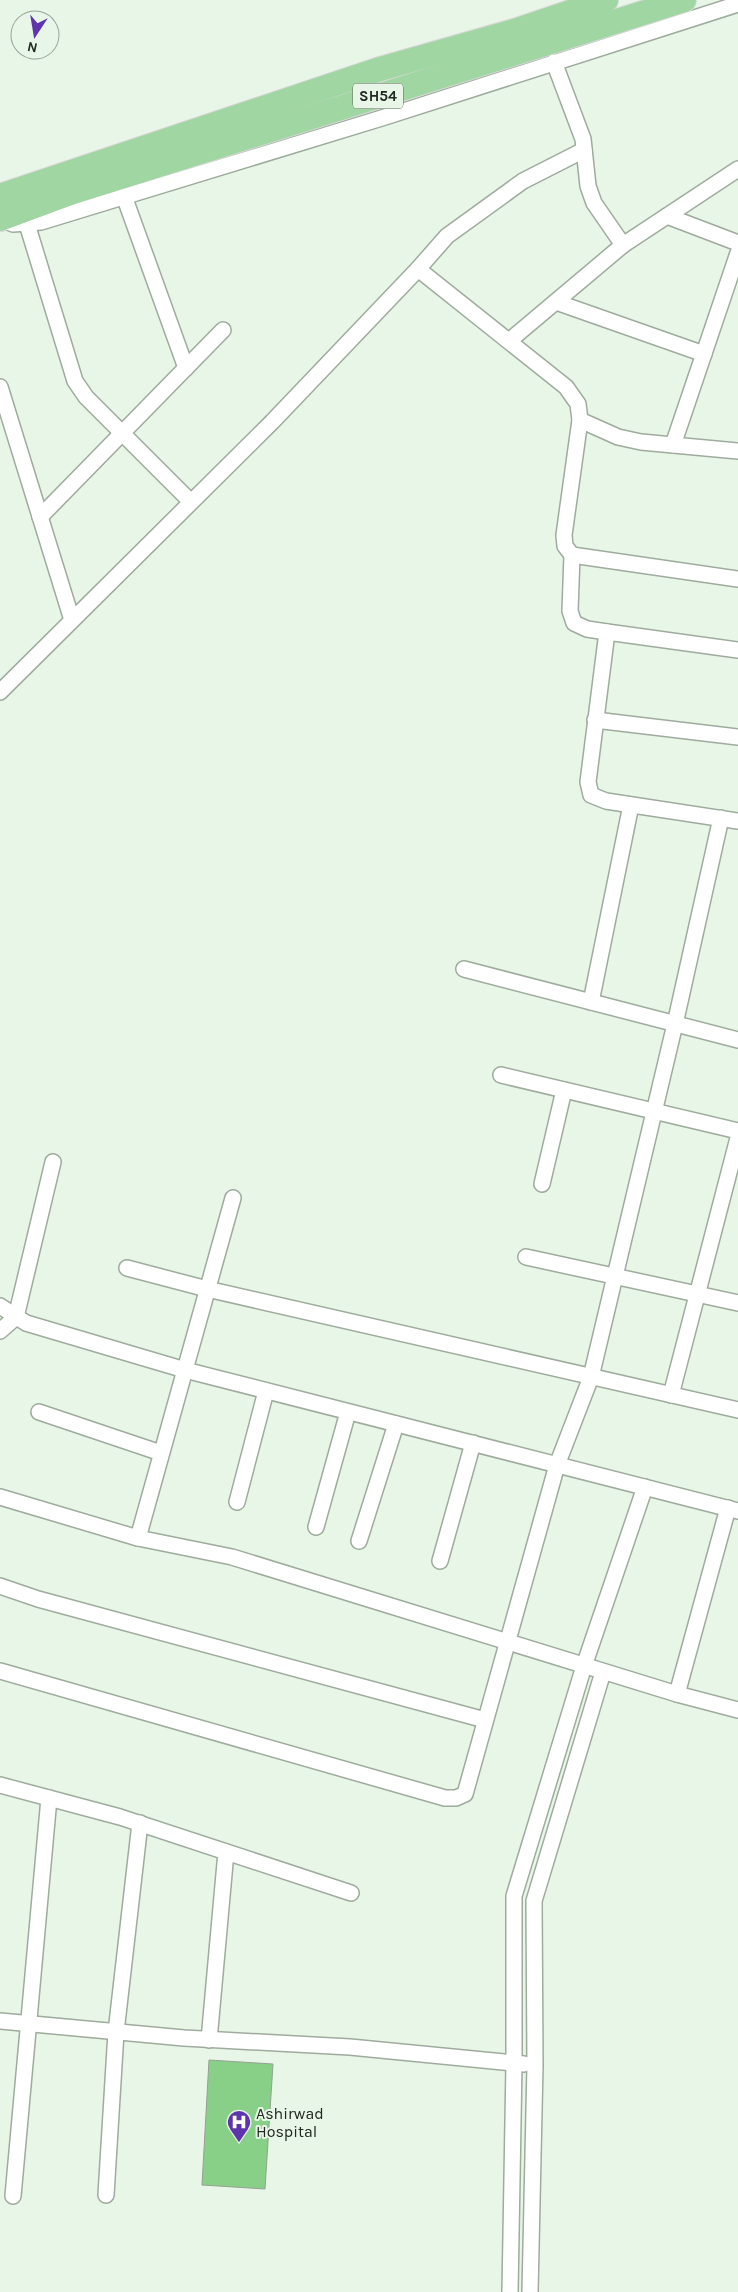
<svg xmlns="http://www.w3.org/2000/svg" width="738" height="2292" viewBox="0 0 738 2292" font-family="Karla,sans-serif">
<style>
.building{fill:#88d087;stroke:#94a193}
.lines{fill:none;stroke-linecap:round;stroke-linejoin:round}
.minor-casing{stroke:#9eab9d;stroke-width:18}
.primary-casing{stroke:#d7d8d7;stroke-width:26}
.minor{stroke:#fff;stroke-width:15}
.primary{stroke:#a0d6a1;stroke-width:24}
.labels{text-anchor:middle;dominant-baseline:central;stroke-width:4;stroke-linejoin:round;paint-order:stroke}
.shield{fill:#e8f6e8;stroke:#5d655d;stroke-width:1}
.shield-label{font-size:15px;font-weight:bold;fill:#222722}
.poi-label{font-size:16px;fill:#222722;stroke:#e8f6e8;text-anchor:start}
</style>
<rect width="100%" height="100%" fill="#e8f6e8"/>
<polygon class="building" points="209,2060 273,2064 265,2189 202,2185"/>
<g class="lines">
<g class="minor-casing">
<g id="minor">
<polyline points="554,62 583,139 588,186 594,203 623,245"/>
<polyline points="124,196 186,368"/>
<polyline points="667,216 738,243"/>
<polyline points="3,220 13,224 41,222 385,117 738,4"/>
<polyline points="27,224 75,381 86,397 191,502"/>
<polyline points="418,269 566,387 578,404 580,420 564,535 565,546 572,555 738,579"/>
<polyline points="556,302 704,354"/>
<polyline points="509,341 623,245 738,169"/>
<polyline points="0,387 72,620"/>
<polyline points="580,420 618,437 641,442 738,451"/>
<polyline points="673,445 738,253"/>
<polyline points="40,517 223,330"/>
<polyline points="572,555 570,611 574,623 587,629 607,632 738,650"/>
<polyline points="607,632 588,782 591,795 606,801 738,821"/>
<polyline points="0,692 272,422 418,269 447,236 523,181 584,150"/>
<polyline points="595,720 738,737"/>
<polyline points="464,969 738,1040"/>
<polyline points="591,1002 631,805"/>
<polyline points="501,1075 738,1131"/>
<polyline points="542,1184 564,1090"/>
<polyline points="526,1257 738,1303"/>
<polyline points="127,1268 207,1289 738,1410"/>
<polyline points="0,1306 26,1323 185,1370 738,1511"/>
<polyline points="0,1331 16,1317 53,1162"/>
<polyline points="671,1395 738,1138"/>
<polyline points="39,1412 161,1453"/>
<polyline points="0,1497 138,1538 232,1557 677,1694 738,1710"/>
<polyline points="237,1502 266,1391"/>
<polyline points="316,1527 348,1412"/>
<polyline points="138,1538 233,1198"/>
<polyline points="359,1541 396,1424"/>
<polyline points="440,1561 473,1443"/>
<polyline points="0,1586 38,1599 485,1720"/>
<polyline points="0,1671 445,1798 456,1798 465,1794 557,1465 591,1377 675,1024 721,818"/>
<polyline points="677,1694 728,1508"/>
<polyline points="0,1785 120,1817 351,1893"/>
<polyline points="0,2021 184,2038 350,2047 524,2064"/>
<polyline points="209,2040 226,1852"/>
<polyline points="106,2195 116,2032 140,1823"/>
<polyline points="13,2196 49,1798"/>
<polyline points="510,2292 514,2064 514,1896 584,1666 645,1487"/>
<polyline points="530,2292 535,2065 534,1901 603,1672"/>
</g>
</g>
<g class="primary-casing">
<g id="primary">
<polyline points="0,196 380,69 514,31 606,0"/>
<polyline points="0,219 73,192 684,0"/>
</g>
</g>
<use href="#minor" class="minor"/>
<use href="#primary" class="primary"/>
</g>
<defs>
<g id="hospital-pin" transform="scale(1.25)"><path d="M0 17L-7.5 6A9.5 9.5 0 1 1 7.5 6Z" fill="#5f35ad" stroke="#e8f6e8"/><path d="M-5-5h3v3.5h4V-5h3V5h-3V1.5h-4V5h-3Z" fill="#fff"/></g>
</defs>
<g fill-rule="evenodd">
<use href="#hospital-pin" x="239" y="2122"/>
</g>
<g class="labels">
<rect class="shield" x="353" y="83.5" width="50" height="25" rx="4"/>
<g class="shield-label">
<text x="378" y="96">SH54</text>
</g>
<g class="poi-label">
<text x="256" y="2113">Ashirwad<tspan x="256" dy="18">Hospital</tspan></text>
</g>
</g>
<g transform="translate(35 35) rotate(192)"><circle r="24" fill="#e8f6e8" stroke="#99a399"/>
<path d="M0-4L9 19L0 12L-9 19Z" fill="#5f35ad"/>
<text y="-8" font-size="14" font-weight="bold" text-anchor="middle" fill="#222722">N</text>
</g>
</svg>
